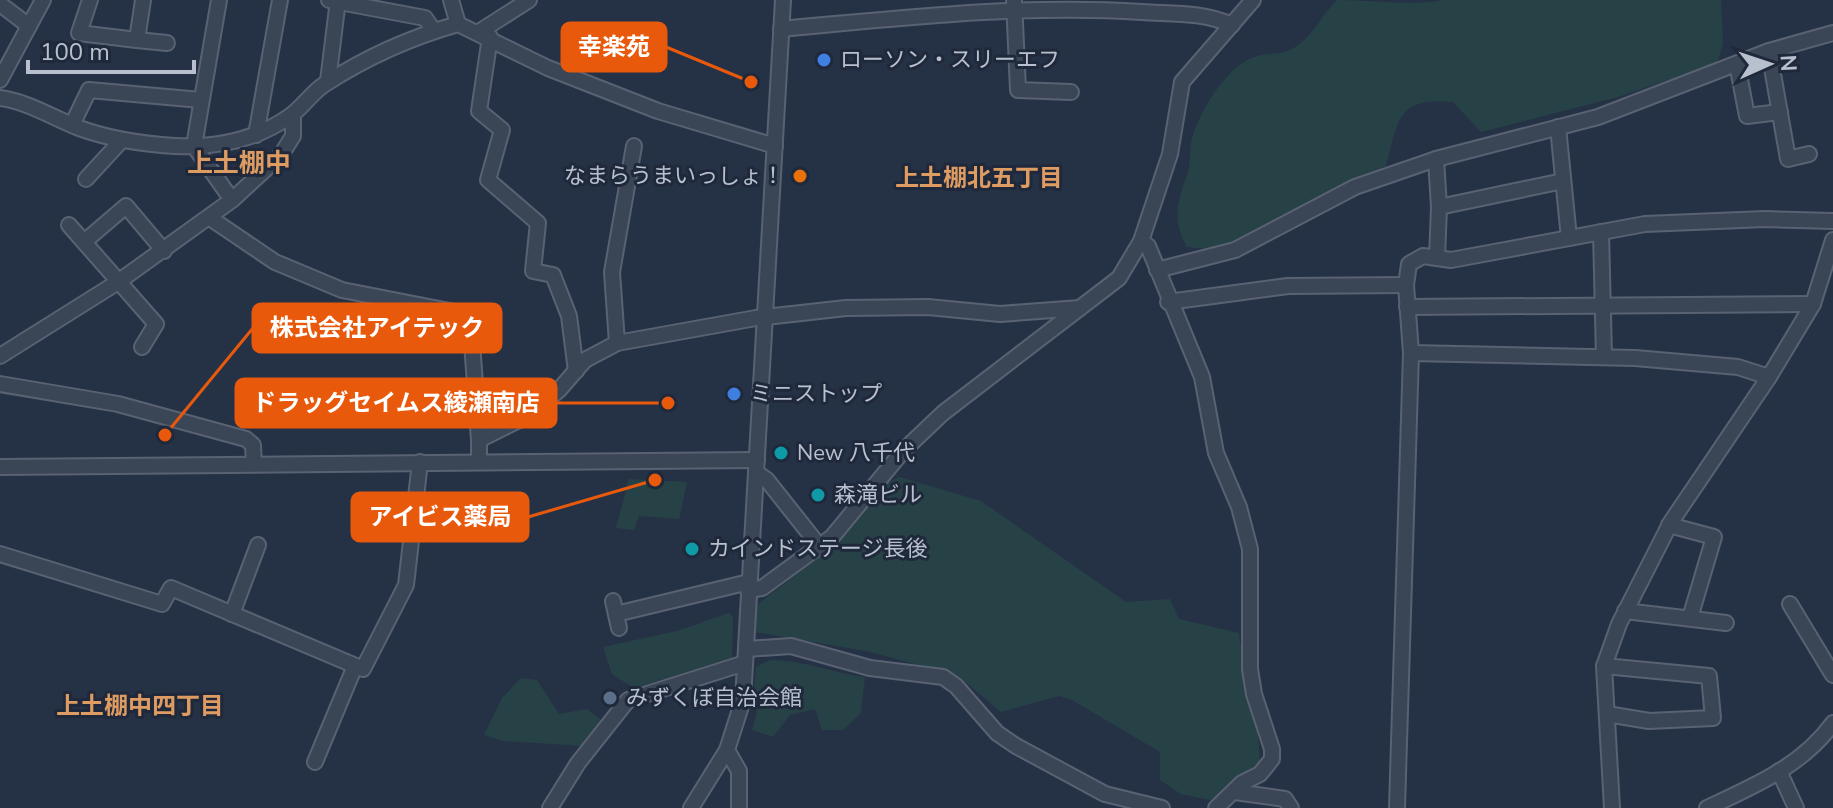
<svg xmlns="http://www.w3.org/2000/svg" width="1833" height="808" viewBox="0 0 1833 808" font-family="'Nunito Sans','Noto Sans JP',sans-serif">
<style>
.green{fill:#274247}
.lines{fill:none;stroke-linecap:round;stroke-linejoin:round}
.minor-casing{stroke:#596272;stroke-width:18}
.minor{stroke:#3a4555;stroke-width:14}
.shop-dot{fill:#3f7fe0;stroke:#1f293b;stroke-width:3}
.food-dot{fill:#e8710a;stroke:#1f293b;stroke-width:3}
.culture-dot{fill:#0f9aa8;stroke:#1f293b;stroke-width:3}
.service-dot{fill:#5c6f8a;stroke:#1f293b;stroke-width:3}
.labels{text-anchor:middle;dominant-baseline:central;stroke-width:6;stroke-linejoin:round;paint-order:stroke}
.poi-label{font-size:22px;fill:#b8c0ce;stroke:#1f293b;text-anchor:start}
.neighbourhood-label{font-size:24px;font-weight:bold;fill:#df9c62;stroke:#1f293b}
.quarter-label{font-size:26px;font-weight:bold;fill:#df9c62;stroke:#1f293b}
.leader{fill:none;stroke:#e8590c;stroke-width:3}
.callout-dot{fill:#e8590c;stroke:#1f293b;stroke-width:3}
.callout{fill:#e8590c;stroke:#e8590c;stroke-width:3}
.callout-label{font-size:24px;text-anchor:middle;font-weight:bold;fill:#fff}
</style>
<rect width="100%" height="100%" fill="#253246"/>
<g class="green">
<path d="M1337 0C1361 0 1424 6 1441 0H1721L1723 44 1717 63 1618 97 1481 132 1453 102C1396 97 1399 120 1386 166L1217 250 1187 247C1171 219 1178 200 1188 172 1191 160 1189 147 1193 135 1202 108 1227 65 1257 56 1276 51 1283 58 1302 42 1315 31 1324 13 1337 0Z"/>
<path d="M899 477 981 501 1126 602 1170 599 1179 619 1239 633C1244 678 1260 721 1260 766L1210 800 1181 794 1160 780V752L1072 700 1059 696 1001 712 957 675 866 651 754 632 753 608 827 551 888 483Z"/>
<polygon points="629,479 687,482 679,519 639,516 634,530 616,528"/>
<polygon points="729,613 733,618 732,658 634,688 612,674 603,647 677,631"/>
<path d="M770 660C804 660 832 673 865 677L861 713 843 730H822L815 709 790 715 773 737 752 730 757 713 753 705 756 667Z"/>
<polygon points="521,678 537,680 559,714 587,709 602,721 584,746 504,741 484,735 502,698"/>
</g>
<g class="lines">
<g class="minor-casing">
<g id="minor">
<polyline points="90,0 79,33 137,40 143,0"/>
<polyline points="219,0 194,146 232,200"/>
<polyline points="329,0 425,18 434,31"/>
<polyline points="451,0 458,24"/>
<polyline points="1014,0 1018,90 1071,92"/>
<polyline points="0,4 29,26"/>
<path d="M781 29C901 18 1022 4 1142 12 1174 14 1203 12 1232 25"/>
<polyline points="479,32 529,0"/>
<polyline points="490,37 479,111 502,130 488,180 538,223 533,271 553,275 569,316 576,371"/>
<polyline points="137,40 167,43"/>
<polyline points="1769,51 1788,159 1809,154"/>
<polyline points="1737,64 1747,116 1780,112"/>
<polyline points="0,80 43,0"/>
<polyline points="328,81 338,0"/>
<path d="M0 98C29 102 53 118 79 128 109 139 143 144 175 146 215 148 256 140 290 116 303 107 311 93 325 84 365 58 412 37 458 24L548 68 658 111 775 146"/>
<polyline points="72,125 89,90 201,100"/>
<polyline points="1558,127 1569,238"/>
<polyline points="256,135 280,0"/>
<polyline points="1436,159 1439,207 1437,258"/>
<polyline points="86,179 122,140"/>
<polyline points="1439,207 1563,181"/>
<polyline points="210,218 275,262 342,290 470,315 479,440"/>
<polyline points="69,225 156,324 142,347"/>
<polyline points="1601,232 1604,357"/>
<polyline points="1141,241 1148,246 1202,377 1216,453 1239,507 1250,549 1250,669 1254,694 1272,749 1272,759 1260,774 1242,783 1216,808"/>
<polyline points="84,242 126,206 164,251"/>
<polyline points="1157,270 1235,250 1355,187 1436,159 1598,117 1769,51 1833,33"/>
<polyline points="1168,302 1288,286 1406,285"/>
<polyline points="1407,307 1813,304"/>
<polyline points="617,343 612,272 634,146"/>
<polyline points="1411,353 1635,358 1738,367 1769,377"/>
<polyline points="0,356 118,282 232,200 281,155 293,136 293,115"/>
<polyline points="0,384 118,404 246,439 253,445 254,464"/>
<polyline points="479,460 479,440 527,416 559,390 585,360 617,343 756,318 846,308 928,307 1000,314 1080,308"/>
<polyline points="0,467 757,460"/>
<polyline points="756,472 767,480 820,547"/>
<polyline points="1669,525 1714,537 1690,618"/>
<polyline points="0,554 162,604 171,588 363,669 406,585 420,462"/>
<polyline points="748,590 762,588 832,537 903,451 943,413 1119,278 1141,241 1170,154 1182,82 1253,0"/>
<polyline points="613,601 619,628"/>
<polyline points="1790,604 1833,675"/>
<polyline points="1625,611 1726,623"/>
<polyline points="232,614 258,545"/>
<polyline points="616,614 749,582"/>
<polyline points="746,649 791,646 870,668 943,677 956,686 997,733 1016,746 1105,794 1162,808"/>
<polyline points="1604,666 1709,676 1713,718 1649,721 1607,714"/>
<polyline points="727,750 739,771 739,808"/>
<polyline points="315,762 355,666"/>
<polyline points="1779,771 1796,808"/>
<polyline points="1235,792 1285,799 1291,808"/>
<polyline points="550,808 578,763 628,700 745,663"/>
<polyline points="691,808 727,750 743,700 783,0"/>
<polyline points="1397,808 1411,353 1406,285 1409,264 1423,256 1451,260 1645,224 1765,219 1833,221"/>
<polyline points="1612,808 1604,666 1619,624 1671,522 1769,377 1813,304 1833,240"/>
<path d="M1707 808C1754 786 1802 766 1833 723"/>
</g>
</g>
<use href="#minor" class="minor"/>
</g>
<g class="shop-dot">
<circle cx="824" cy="60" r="8"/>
<circle cx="734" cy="394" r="8"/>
</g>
<circle class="food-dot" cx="800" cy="176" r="8"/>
<g class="culture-dot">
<circle cx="781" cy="453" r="8"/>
<circle cx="818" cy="495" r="8"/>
<circle cx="692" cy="549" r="8"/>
</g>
<circle class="service-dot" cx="610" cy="698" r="8"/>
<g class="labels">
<g class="poi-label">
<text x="840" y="60">ローソン・スリーエフ</text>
<text x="784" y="176" text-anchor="end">なまらうまいっしょ！</text>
<text x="750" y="394">ミニストップ</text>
<text x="797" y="453">New 八千代</text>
<text x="834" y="495">森滝ビル</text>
<text x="708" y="549">カインドステージ長後</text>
<text x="626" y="698">みずくぼ自治会館</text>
</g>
<g class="neighbourhood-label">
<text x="979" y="178">上土棚北五丁目</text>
<text x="140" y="706">上土棚中四丁目</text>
</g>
<g class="quarter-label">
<text x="239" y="163">上土棚中</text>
</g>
</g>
<path class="leader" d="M751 82L666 47M165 435L253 328M668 403L556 403M655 480L528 517"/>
<g class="callout-dot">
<circle cx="751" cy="82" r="8"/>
<circle cx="165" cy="435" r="8"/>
<circle cx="668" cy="403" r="8"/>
<circle cx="655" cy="480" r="8"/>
</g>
<g class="callout">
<rect x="562" y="23" width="104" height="48" rx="8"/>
<rect x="253" y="304" width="248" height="48" rx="8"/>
<rect x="236" y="379" width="320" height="48" rx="8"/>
<rect x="352" y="493" width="176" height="48" rx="8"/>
</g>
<g class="callout-label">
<text x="614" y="55">幸楽苑</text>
<text x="377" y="336">株式会社アイテック</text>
<text x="396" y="411">ドラッグセイムス綾瀬南店</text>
<text x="440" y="525">アイビス薬局</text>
</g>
<g transform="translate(1769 64) rotate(87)" stroke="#1f293b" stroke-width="6" paint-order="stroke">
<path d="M0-6L14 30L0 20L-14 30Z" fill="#b8c0ce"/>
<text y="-12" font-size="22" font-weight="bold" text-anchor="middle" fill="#b8c0ce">N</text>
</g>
<path d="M28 60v12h166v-12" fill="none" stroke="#b8c0ce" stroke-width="4"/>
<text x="40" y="60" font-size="24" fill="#b8c0ce" stroke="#1f293b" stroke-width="6" paint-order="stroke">100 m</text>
</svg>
